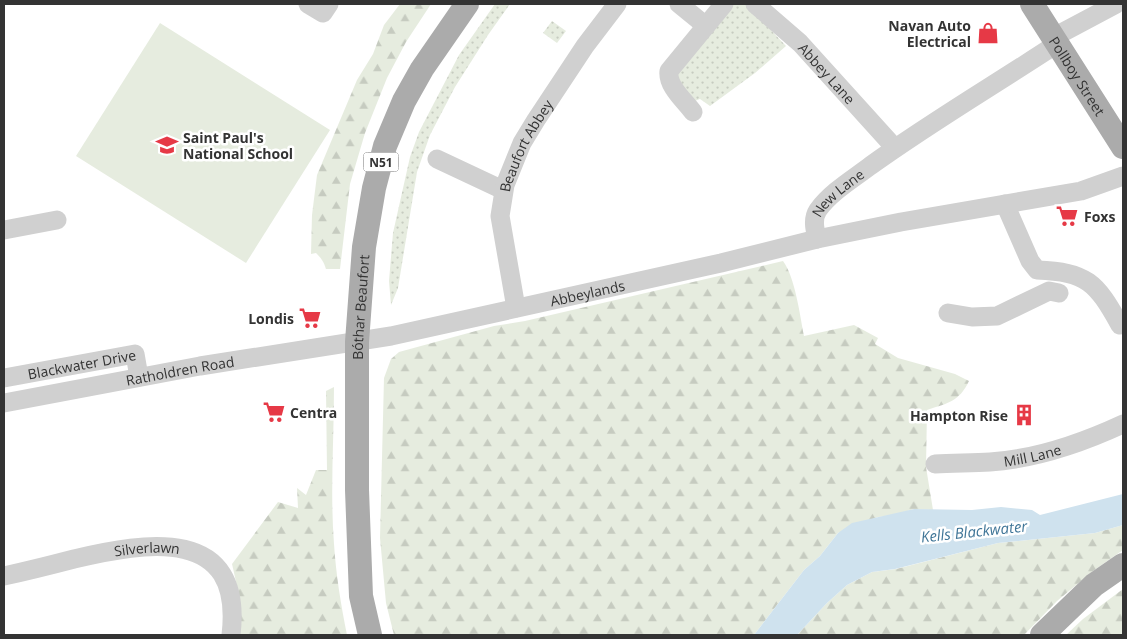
<svg xmlns="http://www.w3.org/2000/svg" width="1127" height="639" viewBox="0 0 1127 639" font-family="'Open Sans',sans-serif">
<style>
.grass{fill:url(#grass-dots)}
.forest{fill:url(#forest-firs)}
.garden{fill:#e6ecdf}
.water{fill:#cfe2ee}
.lines{fill:none;stroke-linecap:round;stroke-linejoin:round}
.minor{stroke:#d0d0d0;stroke-width:19}
.major{stroke:#ababab;stroke-width:24}
.labels{text-anchor:middle;dominant-baseline:central;stroke-width:5;stroke-linejoin:round;paint-order:stroke}
.shield{fill:#fff;stroke:#707070;stroke-width:1}
.shield-label{font-size:12px;font-weight:bold;fill:#333}
.poi-label{font-size:14px;font-weight:bold;fill:#333;stroke:#fff;text-anchor:end}
.street-label{font-size:14px;fill:#333;stroke:#fff}
.water-label{font-size:15px;font-style:italic;fill:#3f7597;stroke:#fff}
</style>
<defs>
<pattern id="grass-dots" width="8" height="8" patternUnits="userSpaceOnUse" patternTransform="scale(1.25)"><rect width="8" height="8" fill="#e6ecdf"/><path d="M2 2h.1M6 6h.1" fill="none" stroke="#c6cbc0" stroke-width="1.8" stroke-linecap="round"/></pattern>
<pattern id="forest-firs" width="22" height="20" patternUnits="userSpaceOnUse" patternTransform="scale(1.25)"><rect width="22" height="20" fill="#e6ecdf"/><path d="M5 1l3.5 6h-7zM16 11l3.5 6h-7z" fill="#c6cbc0"/></pattern>
</defs>
<rect width="100%" height="100%" fill="#fff"/>
<g class="grass">
<polygon points="495,4 510,4 488,35 455,87 430,135 417,172 398,288 391,305 389,281 393,233 410,157 419,132 459,55"/>
<polygon points="734,4 746,4 786,46 755,73 710,106 700,99 692,102 676,74 725,13"/>
<polygon points="552,21 566,31 557,43 543,33"/>
</g>
<g class="forest">
<path d="M400 4H431L406 42 387 78 365 133 350 184 340 269H326C324 262 321 258 316 253L311 254 312 215 317 175 357 80 373 54 384 25Z"/>
<path d="M783 261C795 277 800 315 804 336L854 325 878 338 875 344 898 358 955 374 969 381C959 402 948 403 927 410L926 467 933 510 914 509 891 516 878 517 838 533 820 556 804 570 754 635H394L386 603 380 538 384 378 391 359 399 352 494 326 525 321Z"/>
<path d="M334 387C334 440 330 492 334 544 336 575 341 605 347 635H238C242 610 238 589 232 564L278 502 298 508 297 488 306 495 316 470H327L326 391Z"/>
<polygon points="1123,525 1123,550 1093,571 1057,601 1024,635 797,635 827,603 847,585 872,572 896,569 998,543 1095,533"/>
<polygon points="1123,589 1123,635 1066,635 1083,619"/>
</g>
<polygon class="garden" points="160,23 330,130 246,263 76,156"/>
<polygon class="water" points="1123,494 1123,525 1095,533 998,543 895,569 872,572 847,585 827,603 797,635 754,635 804,570 820,556 838,533 852,523 914,509 972,510 1001,507 1032,510 1040,515"/>
<g class="lines">
<g class="minor">
<polyline points="308,4 323,13 329,4"/>
<polyline points="679,4 706,26"/>
<path id="s1" d="M755 4 800 43 895 148"/>
<polyline points="1054,37 1116,4"/>
<path d="M693 112C684 100 667 86 669 71L724 4"/>
<polyline points="437,159 503,190"/>
<path d="M1005 204 1030 261 1037 270C1087 272 1096 282 1120 325"/>
<polyline points="4,230 57,220"/>
<path id="s2" d="M817 239C815 230 812 219 818 210 831 192 853 179 870 166 931 122 996 84 1058 43"/>
<path id="s3" d="M516 308 500 216 505 185 522 143 536 120 585 46 617 4"/>
<polyline points="948,313 972,317 997,316 1049,291 1059,293"/>
<path id="s4" d="M4 378 135 354 139 377"/>
<path id="s5" d="M4 403 200 366 391 336 721 263 817 239 901 222 1081 191 1123 176"/>
<path id="s6" d="M935 464C953 463 972 463 990 462 1036 459 1082 443 1123 424"/>
<path id="s7" d="M4 576C27 571 51 565 74 559 146 542 244 525 231 635"/>
</g>
<g class="major">
<path id="s8" d="M1032 4 1123 147"/>
<path id="s9" d="M370 635 361 596 357 490V342L364 247 374 188 385 146 404 101 422 69 467 4"/>
<polyline points="1042,635 1094,585 1123,565"/>
</g>
</g>
<defs>
<g id="shop-bare" transform="scale(1.725)"><path d="M-5-2.5h2.3a2.7 3.5 0 0 1 5.4 0H5L5.5 6h-11ZM-1.5-2.5h3a1.5 2.3 0 0 0-3 0Z" fill="#e63946" stroke="#fff" stroke-width="2.5" paint-order="stroke"/></g>
<g id="school-bare" transform="scale(1.725)"><path d="M0-5L7-2L0 1L-7-2ZM-4 1L0 2.5L4 1V4Q0 6-4 4Z" fill="#e63946" stroke="#fff" stroke-width="2.5" paint-order="stroke"/></g>
<g id="supermarket-bare" transform="scale(1.725)"><path d="M-6-5.5h2.5l.6 2H6L4.5 2H-2.5L-4.4-4H-6ZM-1.5 3.2a1.3 1.3 0 1 0 .1 0ZM3 3.2a1.3 1.3 0 1 0 .1 0Z" fill="#e63946" stroke="#fff" stroke-width="2.5" paint-order="stroke"/></g>
<g id="building-bare" transform="scale(1.725)"><path d="M-4-6H4V6H1V3H-1V6H-4ZM-2.5-4.3h1.7v1.8h-1.7ZM.8-4.3h1.7v1.8H.8ZM-2.5-1h1.7V.8h-1.7ZM.8-1h1.7V.8H.8Z" fill="#e63946" stroke="#fff" stroke-width="2.5" paint-order="stroke"/></g>
</defs>
<g fill-rule="evenodd">
<use href="#shop-bare" x="988" y="33"/>
<use href="#school-bare" x="167" y="145"/>
<use href="#supermarket-bare" x="1067" y="216"/>
<use href="#supermarket-bare" x="310" y="318"/>
<use href="#supermarket-bare" x="274" y="412"/>
<use href="#building-bare" x="1024" y="415"/>
</g>
<g class="labels">
<rect class="shield" x="363.5" y="152.5" width="35" height="19" rx="4"/>
<g class="shield-label">
<text x="381" y="162">N51</text>
</g>
<g class="poi-label">
<text x="971" y="25">Navan Auto<tspan x="971" dy="16">Electrical</tspan></text>
<text x="183" y="137" text-anchor="start">Saint Paul's<tspan x="183" dy="16">National School</tspan></text>
<text x="1084" y="216" text-anchor="start">Foxs</text>
<text x="294" y="318">Londis</text>
<text x="290" y="412" text-anchor="start">Centra</text>
<text x="1008" y="415">Hampton Rise</text>
</g>
<g class="street-label">
<text stroke="none"><textPath href="#s1" startOffset="100">Abbey Lane</textPath></text>
<text stroke="none"><textPath href="#s8" startOffset="85">Pollboy Street</textPath></text>
<text stroke="none"><textPath href="#s3" startOffset="169">Beaufort Abbey</textPath></text>
<text stroke="none"><textPath href="#s2" startOffset="56">New Lane</textPath></text>
<text stroke="none"><textPath href="#s5" startOffset="594">Abbeylands</textPath></text>
<text stroke="none"><textPath href="#s9" startOffset="329">Bóthar Beaufort</textPath></text>
<text stroke="none"><textPath href="#s4" startOffset="79">Blackwater Drive</textPath></text>
<text stroke="none"><textPath href="#s5" startOffset="179">Ratholdren Road</textPath></text>
<text stroke="none"><textPath href="#s6" startOffset="98">Mill Lane</textPath></text>
<text stroke="none"><textPath href="#s7" startOffset="146">Silverlawn</textPath></text>
</g>
<g class="water-label">
<text transform="translate(974 531) rotate(-6)">Kells Blackwater</text>
</g>
</g>
<rect width="1127" height="639" fill="none" stroke="#333333" stroke-width="10"/>
</svg>
